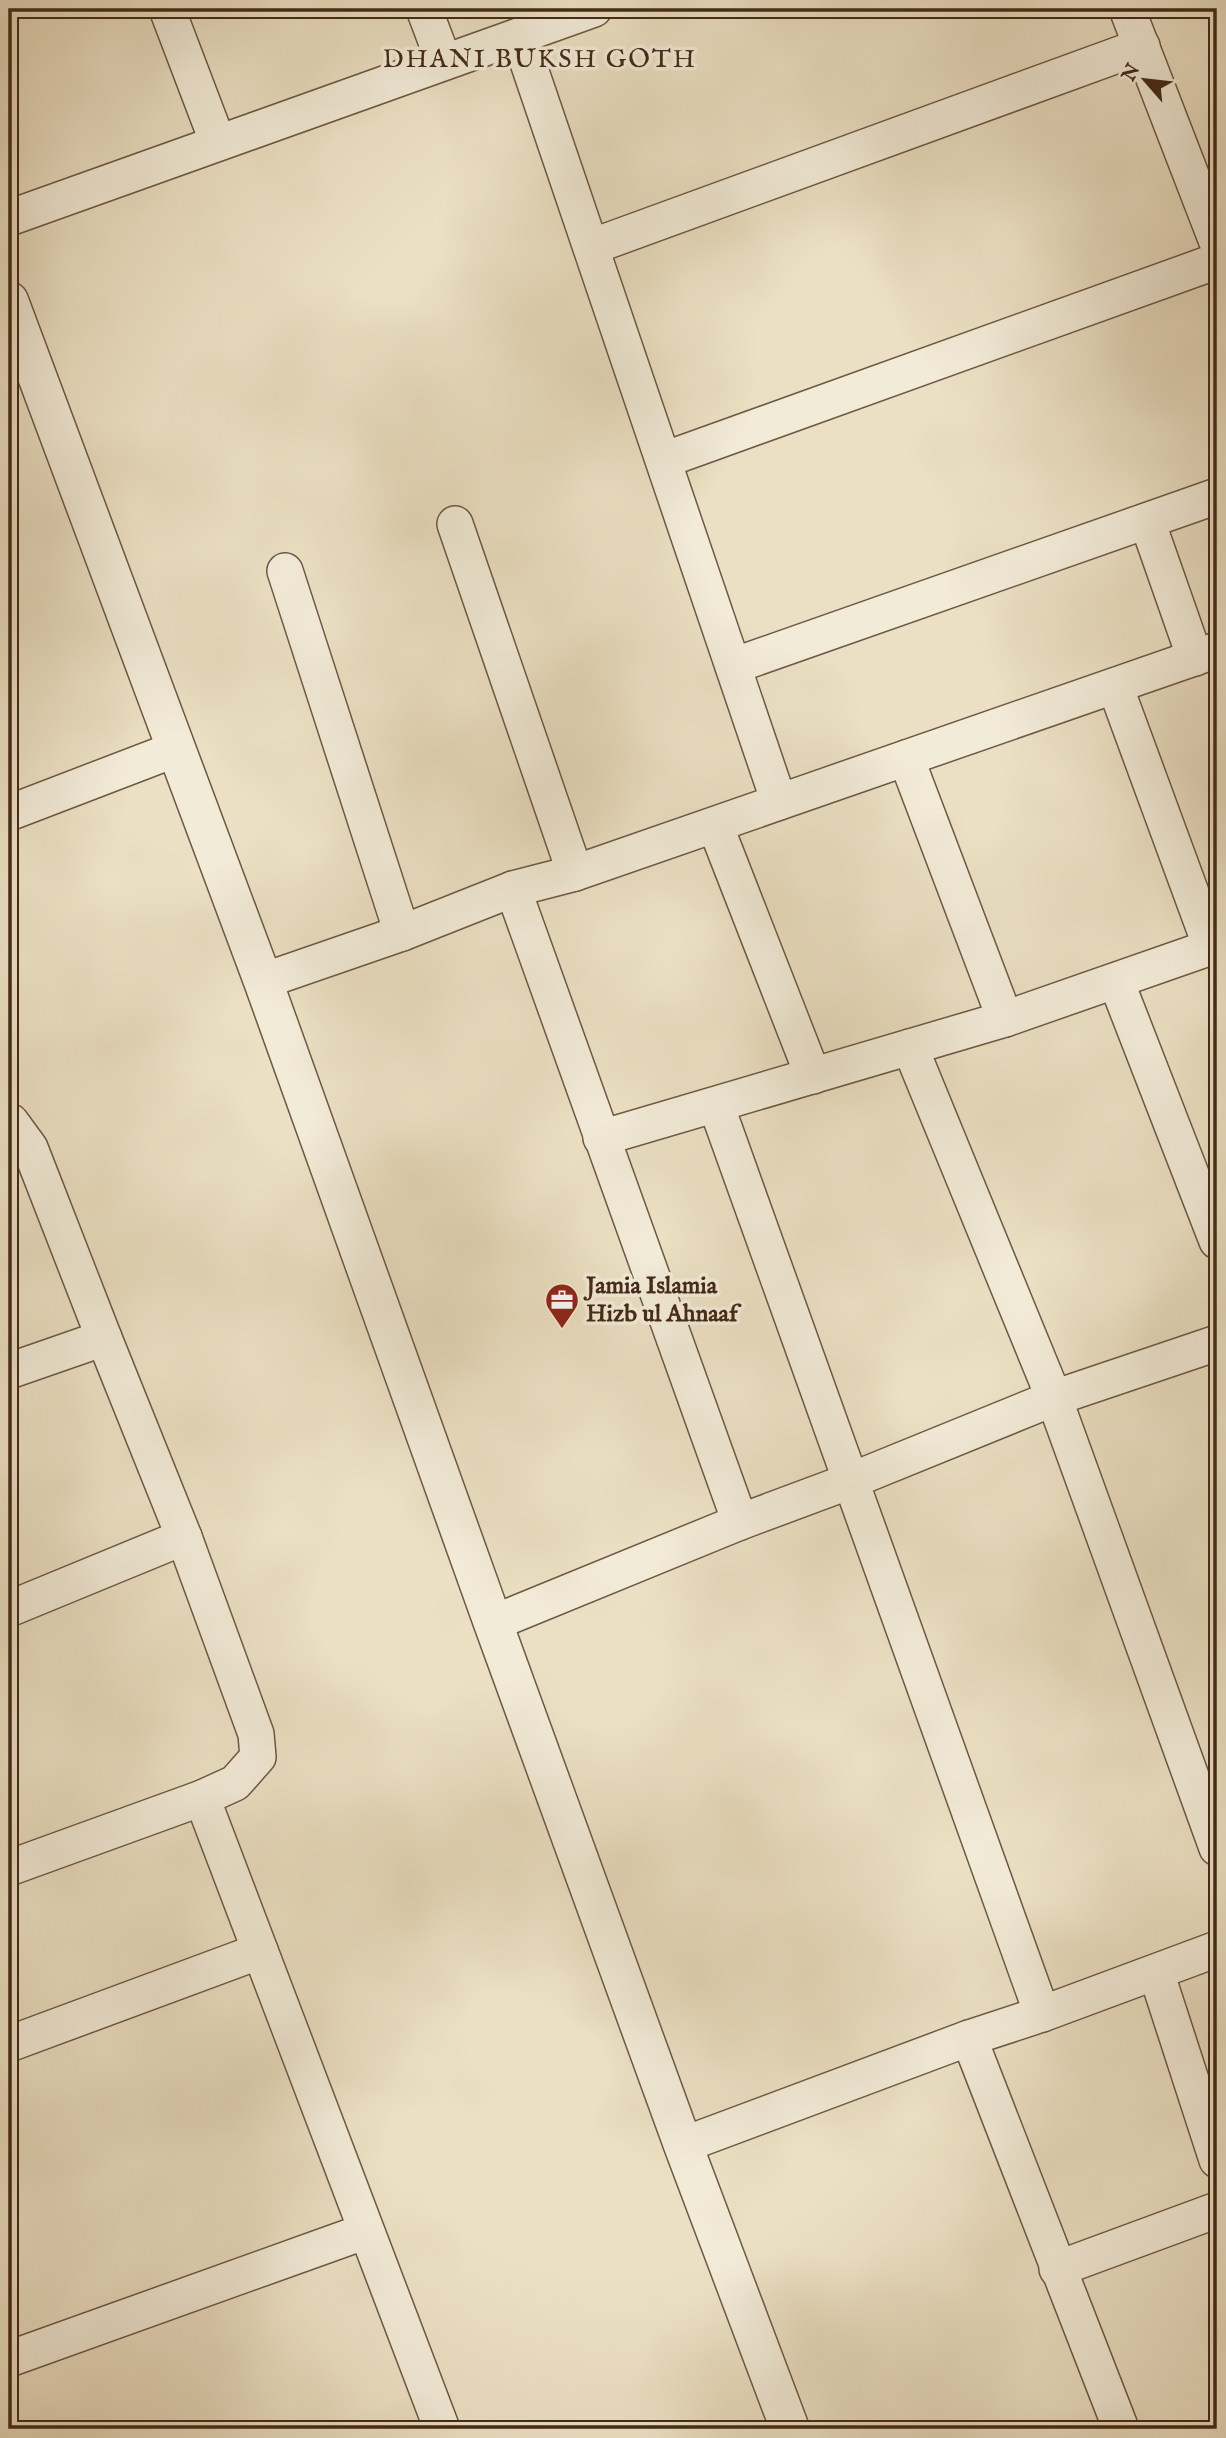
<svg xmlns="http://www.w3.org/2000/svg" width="1226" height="2438" viewBox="0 0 1226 2438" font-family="'IM FELL English',serif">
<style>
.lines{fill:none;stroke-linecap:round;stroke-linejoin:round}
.minor-casing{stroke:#6d5844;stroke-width:38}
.tertiary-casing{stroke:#6d5844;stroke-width:41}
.minor{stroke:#f2ebd8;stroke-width:35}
.tertiary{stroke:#f2ebd8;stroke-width:38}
.labels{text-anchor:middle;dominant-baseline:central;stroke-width:7;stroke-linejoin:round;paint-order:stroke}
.poi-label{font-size:24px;font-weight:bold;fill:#432a19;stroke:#f2ebd8;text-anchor:start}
.neighbourhood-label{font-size:26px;letter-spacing:2px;fill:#432a19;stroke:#f2ebd8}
</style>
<rect width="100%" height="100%" fill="#ebe0c3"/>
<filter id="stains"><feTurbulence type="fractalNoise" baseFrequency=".00286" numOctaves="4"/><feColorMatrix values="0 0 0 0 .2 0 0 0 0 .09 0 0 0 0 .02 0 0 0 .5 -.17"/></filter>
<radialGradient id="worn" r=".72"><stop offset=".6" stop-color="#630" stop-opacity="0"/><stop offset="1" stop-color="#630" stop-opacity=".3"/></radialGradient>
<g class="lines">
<g class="minor-casing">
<g id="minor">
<polyline points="167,9 218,143"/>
<polyline points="424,9 444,62"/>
<polyline points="1127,9 1217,242"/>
<polyline points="519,36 779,802"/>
<polyline points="9,218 594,9"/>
<polyline points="591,247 1142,46"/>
<polyline points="664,460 1217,261"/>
<polyline points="1147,521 1195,658"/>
<polyline points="455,524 575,873"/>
<polyline points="285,571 402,933"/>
<polyline points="733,666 1217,496"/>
<polyline points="1115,686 1211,947"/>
<polyline points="906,758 1005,1019"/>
<polyline points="9,813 176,749"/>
<polyline points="715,825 813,1076"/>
<polyline points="513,889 740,1522"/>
<polyline points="263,981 402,933 513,889 575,873 1217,650"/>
<polyline points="1116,981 1217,1241"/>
<polyline points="910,1047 1054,1398 1217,1848"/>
<polyline points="716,1105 1042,2014"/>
<polyline points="9,1122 11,1122 30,1148 104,1338 184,1537 256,1734 258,1757 235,1783 202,1798 9,1868"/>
<polyline points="601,1138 1005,1019 1217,945"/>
<polyline points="9,1371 104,1338"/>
<polyline points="9,1609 184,1537"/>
<polyline points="493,1623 740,1522 850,1481 1054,1398 1217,1343"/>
<polyline points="202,1798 442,2429"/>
<polyline points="1156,1972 1217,2160"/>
<polyline points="969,2038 1121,2429"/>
<polyline points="9,2044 260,1951"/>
<polyline points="683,2145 969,2038 1042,2014 1217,1949"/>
<polyline points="1057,2269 1217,2210"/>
<polyline points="9,2359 366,2231"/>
</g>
</g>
<g class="tertiary-casing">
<polyline id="tertiary" points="9,301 263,981 493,1623 683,2145 790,2429"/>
</g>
<use href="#minor" class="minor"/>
<use href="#tertiary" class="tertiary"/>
</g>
<defs>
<g id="office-pin" transform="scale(1.75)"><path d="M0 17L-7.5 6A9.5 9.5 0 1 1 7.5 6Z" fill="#8f2418" stroke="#f2ebd8"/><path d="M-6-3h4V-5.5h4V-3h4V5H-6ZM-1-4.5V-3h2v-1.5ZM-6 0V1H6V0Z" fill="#fff"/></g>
</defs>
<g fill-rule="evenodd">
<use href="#office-pin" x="562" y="1300"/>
</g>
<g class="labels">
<g class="poi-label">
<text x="586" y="1286">Jamia Islamia<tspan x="586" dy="28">Hizb ul Ahnaaf</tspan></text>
</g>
<g class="neighbourhood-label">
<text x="540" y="59">DHANI BUKSH GOTH</text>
</g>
</g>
<rect width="1226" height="2438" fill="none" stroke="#ebe0c3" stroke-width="35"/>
<rect x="10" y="10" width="1205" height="2417" fill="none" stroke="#432a19" stroke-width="3.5"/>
<rect x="18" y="18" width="1191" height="2403" fill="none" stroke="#432a19" stroke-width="2"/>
<g transform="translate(1145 80) rotate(298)" stroke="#f2ebd8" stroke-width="5" paint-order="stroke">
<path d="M0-5L12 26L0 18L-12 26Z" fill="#432a19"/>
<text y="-10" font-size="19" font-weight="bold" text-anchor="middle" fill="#432a19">N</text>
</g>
<rect width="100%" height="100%" filter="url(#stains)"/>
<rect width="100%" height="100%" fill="url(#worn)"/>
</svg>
